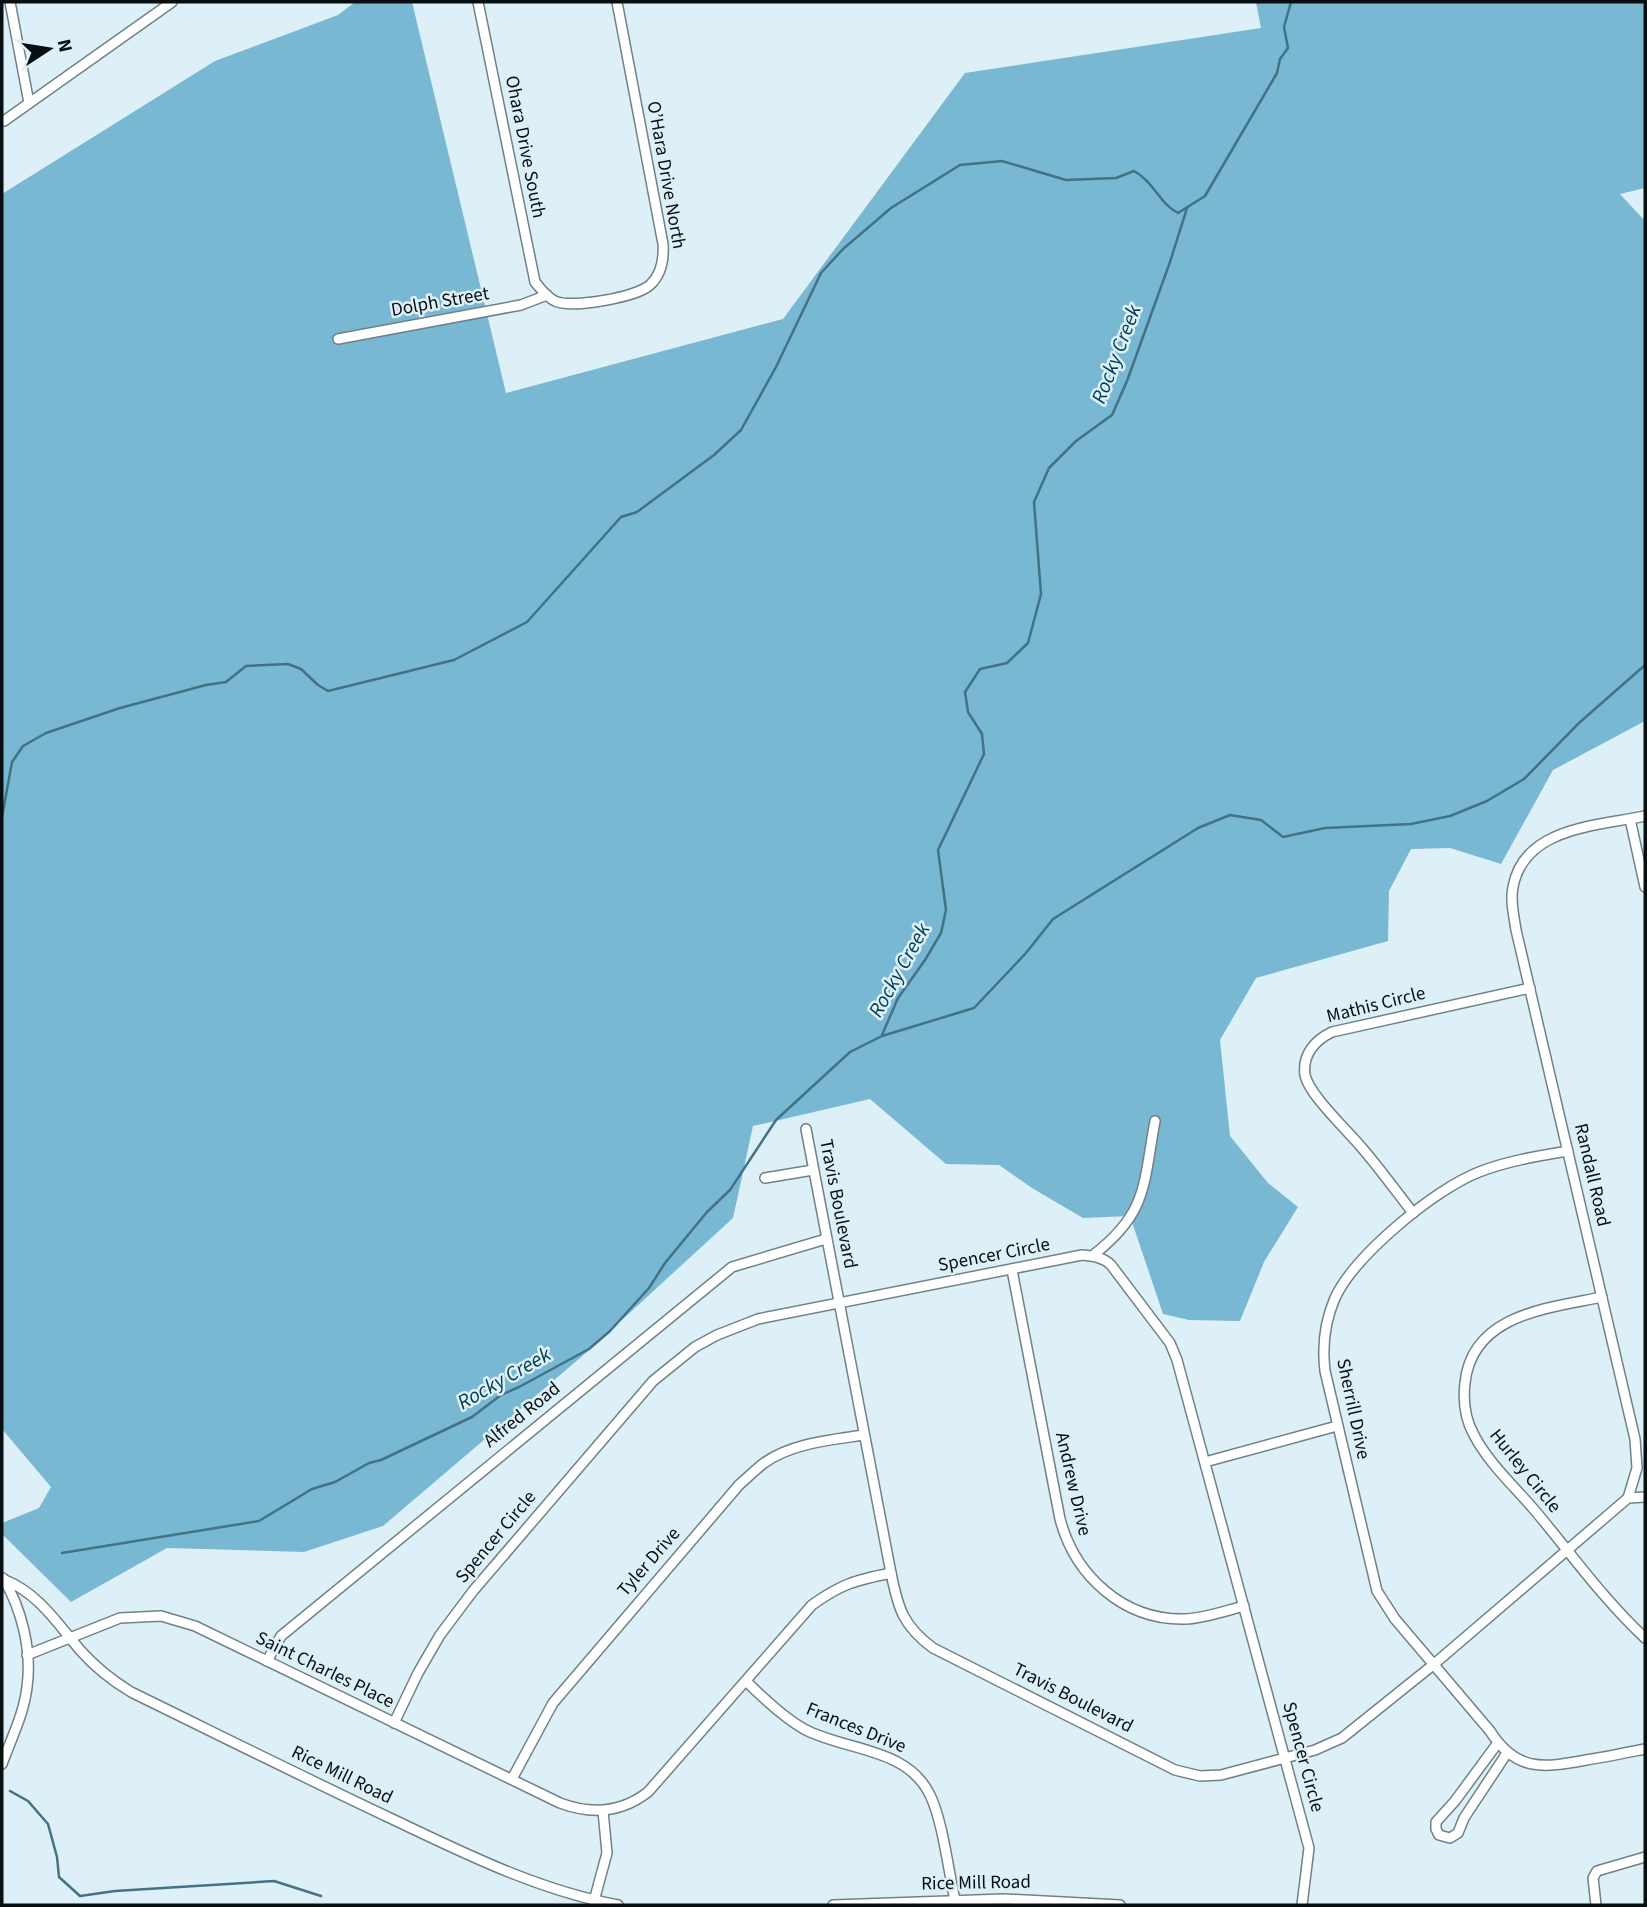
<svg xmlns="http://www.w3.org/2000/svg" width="1647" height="1907" viewBox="0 0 1647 1907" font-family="'Source Sans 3',sans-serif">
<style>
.forest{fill:#78b8d3}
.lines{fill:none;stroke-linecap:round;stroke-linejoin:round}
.stream{stroke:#437284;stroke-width:2.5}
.minor-casing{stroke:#708189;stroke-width:12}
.minor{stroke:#fff;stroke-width:9}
.labels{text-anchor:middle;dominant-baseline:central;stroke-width:5;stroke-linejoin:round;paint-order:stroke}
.street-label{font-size:19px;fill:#080f11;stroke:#ddf0f8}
.water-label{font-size:21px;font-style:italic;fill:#003b4e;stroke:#ddf0f8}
</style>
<rect width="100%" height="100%" fill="#ddf0f8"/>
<polygon class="forest" points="355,2 412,2 506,393 783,319 965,73 1261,28 1256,2 1645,2 1645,188 1620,194 1645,221 1645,721 1553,770 1501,864 1450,848 1411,849 1389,891 1388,941 1256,978 1220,1040 1230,1136 1268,1183 1298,1207 1264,1262 1240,1321 1189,1320 1163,1314 1130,1216 1083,1218 1032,1188 999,1165 946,1164 870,1099 753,1126 733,1218 587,1352 383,1526 304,1552 167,1548 71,1602 2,1534 2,1523 39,1508 51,1487 2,1429 2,194 215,61 338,15"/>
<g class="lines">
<g class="stream">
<path d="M2 817 12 762 23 746 46 733 120 708 206 685 226 682 246 666 288 664 301 669 318 685 328 691 454 660 527 622 621 517 637 512 714 455 741 430 776 367 821 273 843 249 891 208 960 165 1002 161 1066 180 1116 178 1134 171C1154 182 1159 203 1178 213L1205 196 1277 73 1280 59 1288 48 1284 27 1291 2"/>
<polyline points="882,1035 898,998 925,960 941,933 946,910 938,850 984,754 982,734 968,712 965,692 980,669 1007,663 1028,643 1041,594 1034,502 1049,468 1076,441 1112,415 1127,381 1170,262 1187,208"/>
<polyline points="62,1553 259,1521 312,1489 335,1482 369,1463 381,1460 472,1417 501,1395 519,1387 589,1349 610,1331 649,1288 665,1263 707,1212 730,1190 776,1120 850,1052 882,1036 974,1008 1026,953 1053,919 1198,828 1230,815 1261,820 1283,837 1325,828 1411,824 1450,816 1487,801 1524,779 1579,723 1645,665"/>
<polyline points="10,1791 28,1801 48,1824 57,1857 59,1877 80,1896 115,1891 274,1881 321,1896"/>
</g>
<g class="minor-casing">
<g id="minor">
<polyline points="10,2 29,103"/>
<path d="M478 2 535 282C541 289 546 297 555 301 571 309 637 297 650 285 662 274 664 259 663 244L617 2"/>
<polyline points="4,121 172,2"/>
<polyline points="338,339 521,305 547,295"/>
<polyline points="1630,819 1645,887"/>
<path d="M806 1129 891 1573C898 1608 903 1626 933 1648L1175 1770 1200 1776 1221 1775 1315 1750 1342 1738 1433 1665 1628 1498 1645 1497"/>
<path d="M1568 1151C1538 1156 1507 1161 1479 1172 1435 1189 1355 1255 1335 1298 1325 1321 1322 1346 1325 1371L1377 1591 1395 1619 1490 1731C1516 1772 1543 1768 1586 1760 1606 1757 1625 1753 1645 1749"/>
<polyline points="765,1178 813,1170"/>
<path d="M1413 1213C1396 1191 1380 1169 1362 1148 1348 1131 1309 1095 1305 1075 1302 1055 1315 1040 1332 1032L1530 988"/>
<path d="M1092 1256C1148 1213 1143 1186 1155 1121"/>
<path d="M1012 1270 1060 1519C1075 1576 1124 1621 1186 1619 1205 1618 1225 1611 1244 1606"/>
<path d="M1602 1297C1549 1308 1472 1314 1465 1383 1463 1400 1465 1419 1474 1435 1489 1464 1516 1488 1537 1513 1572 1555 1605 1601 1645 1638"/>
<polyline points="1205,1462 1337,1426"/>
<path d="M1628 1498 1637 1468 1635 1439 1516 930C1514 916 1510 901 1513 887 1524 827 1597 826 1645 816"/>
<path d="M5 1580C38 1593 58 1624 80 1650 95 1667 113 1681 131 1692 217 1734 303 1777 390 1818 464 1853 537 1890 618 1905"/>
<path d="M27 1655 120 1618 161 1616 195 1626 560 1803C592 1815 621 1813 648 1792L812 1605C841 1584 856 1580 891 1573"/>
<polyline points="267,1661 281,1636 732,1267 826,1239"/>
<path d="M746 1681C763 1698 783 1717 804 1729 845 1751 907 1747 930 1795 943 1822 948 1869 955 1900"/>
<path d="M394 1723 418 1673 440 1635 473 1591 653 1381 695 1347 717 1335 758 1319 1082 1255C1093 1256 1103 1257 1111 1265L1170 1343 1177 1360 1309 1848 1302 1905"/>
<polyline points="1497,1744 1455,1801 1436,1822 1436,1829 1439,1835 1450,1838 1458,1833 1464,1818 1507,1753"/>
<path d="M2 1764C11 1739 24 1714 27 1687 32 1651 22 1609 3 1578"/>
<path d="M512 1779 553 1703 739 1485C747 1478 755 1470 764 1463 792 1443 831 1440 864 1435"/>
<polyline points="594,1901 607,1853 603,1811"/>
<polyline points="833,1905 1004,1899 1120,1905"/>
<polyline points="1596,1905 1593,1878 1597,1871 1645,1857"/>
</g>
</g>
<use href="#minor" class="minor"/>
</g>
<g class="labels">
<g class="street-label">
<text transform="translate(525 147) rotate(79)">Ohara Drive South</text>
<text transform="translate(666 175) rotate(80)">O’Hara Drive North</text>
<text transform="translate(440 302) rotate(-10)">Dolph Street</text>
<text transform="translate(1376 1005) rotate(-14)">Mathis Circle</text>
<text transform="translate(1592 1175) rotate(77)">Randall Road</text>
<text transform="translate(838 1204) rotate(79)">Travis Boulevard</text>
<text transform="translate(994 1255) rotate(-11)">Spencer Circle</text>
<text transform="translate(1353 1409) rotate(78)">Sherrill Drive</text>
<text transform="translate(522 1415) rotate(-39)">Alfred Road</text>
<text transform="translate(1525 1471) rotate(51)">Hurley Circle</text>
<text transform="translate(1073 1484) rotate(77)">Andrew Drive</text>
<text transform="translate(496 1537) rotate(-50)">Spencer Circle</text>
<text transform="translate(649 1562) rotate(-49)">Tyler Drive</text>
<text transform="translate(325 1670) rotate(26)">Saint Charles Place</text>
<text transform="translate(1073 1698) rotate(27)">Travis Boulevard</text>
<text transform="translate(856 1728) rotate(22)">Frances Drive</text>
<text transform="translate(1303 1757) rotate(75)">Spencer Circle</text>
<text transform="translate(342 1775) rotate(26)">Rice Mill Road</text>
<text transform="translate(976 1883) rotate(-1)">Rice Mill Road</text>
</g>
<g class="water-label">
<text transform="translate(1116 354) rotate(-69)">Rocky Creek</text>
<text transform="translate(899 970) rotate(-61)">Rocky Creek</text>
<text transform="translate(504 1378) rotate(-30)">Rocky Creek</text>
</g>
</g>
<rect width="1647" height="1907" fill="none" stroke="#080f11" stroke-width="7"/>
<g transform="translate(49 49) rotate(78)" stroke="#ddf0f8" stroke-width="5" paint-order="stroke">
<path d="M0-5L12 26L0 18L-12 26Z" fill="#080f11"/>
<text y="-10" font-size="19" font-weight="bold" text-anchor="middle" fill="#080f11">N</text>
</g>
</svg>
